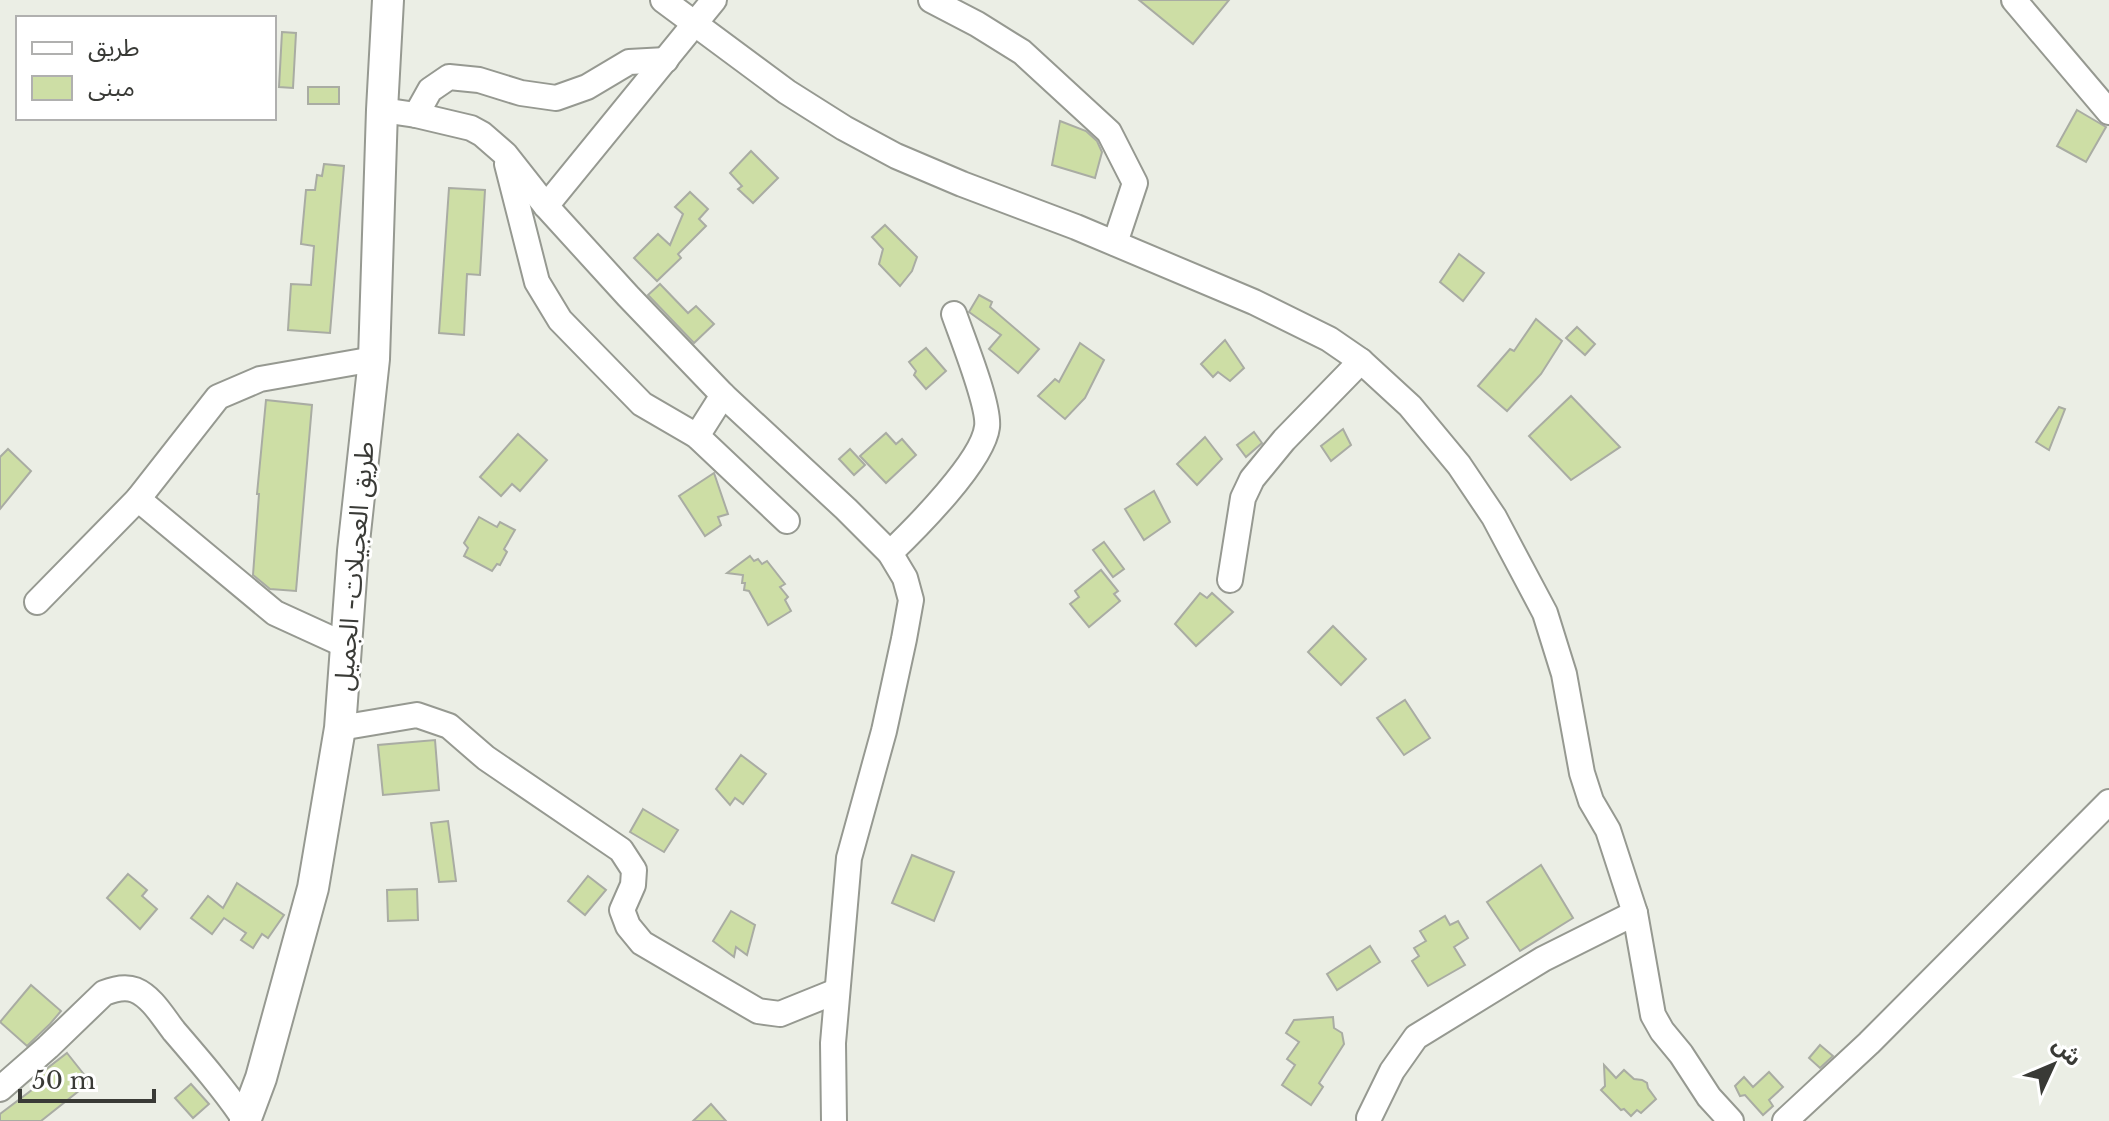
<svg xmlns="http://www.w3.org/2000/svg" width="2109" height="1121" viewBox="0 0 2109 1121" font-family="'Libre Baskerville','Noto Sans Arabic',serif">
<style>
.building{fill:#cddea5;stroke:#a9aca3;stroke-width:2}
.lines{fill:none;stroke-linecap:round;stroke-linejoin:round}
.minor-casing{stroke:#969991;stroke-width:28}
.major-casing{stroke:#969991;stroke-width:34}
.minor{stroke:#fff;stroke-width:24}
.major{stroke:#fff;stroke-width:30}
.labels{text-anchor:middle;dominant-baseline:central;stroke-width:6;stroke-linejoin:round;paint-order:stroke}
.street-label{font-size:26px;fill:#393a36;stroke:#fff}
</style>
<rect width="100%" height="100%" fill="#ebeee5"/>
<g class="building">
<polygon points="1139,0 1229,0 1193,44"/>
<polygon points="282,32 296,33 293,88 279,87"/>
<rect x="308" y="87" width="31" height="17"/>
<polygon points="2077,110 2106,127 2086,162 2057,146"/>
<polygon points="1060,121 1086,131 1097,141 1102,152 1095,178 1052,165"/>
<polygon points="751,151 778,178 753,203 738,189 742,186 730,173"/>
<polygon points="324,164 344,166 330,333 288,330 291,284 311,285 314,246 301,244 306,190 315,190 317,175 322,176"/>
<polygon points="449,188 485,190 480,275 467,274 464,335 439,333"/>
<polygon points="690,192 708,209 699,219 706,226 678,254 681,258 657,281 634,258 658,234 670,245 683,214 675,207"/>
<polygon points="885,225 917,257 912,271 900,286 879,264 883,249 872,237"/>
<polygon points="1459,254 1484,273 1463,301 1440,282"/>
<polygon points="660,284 688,313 696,306 714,324 694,343 648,295"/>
<polygon points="979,295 992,302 990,307 1039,349 1018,373 989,349 1001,335 969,312"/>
<polygon points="1536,319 1562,341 1541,374 1507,411 1478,386 1510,349 1514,351"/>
<polygon points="1577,327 1595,344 1585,355 1566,338"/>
<polygon points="1225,340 1244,368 1230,381 1218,372 1213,377 1201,364"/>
<polygon points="1080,343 1104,360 1085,398 1065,419 1038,396 1055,379 1059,382"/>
<polygon points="926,348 946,371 926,389 914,375 916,371 909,362"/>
<polygon points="1571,396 1620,447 1571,480 1529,436"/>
<polygon points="266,400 312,405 296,591 270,589 253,575 259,494 257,494"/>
<polygon points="2059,407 2065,409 2049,450 2036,442"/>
<polygon points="1343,429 1351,445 1331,461 1321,446"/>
<polygon points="1254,432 1262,443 1246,457 1237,445"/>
<polygon points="886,433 896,444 902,439 916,455 886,483 860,456"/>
<polygon points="518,434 547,460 520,491 512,484 501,496 480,477"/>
<polygon points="1205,437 1222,459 1197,485 1177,464"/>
<polygon points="8,449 31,471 0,509 0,457"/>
<polygon points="850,449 865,465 854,475 839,459"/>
<polygon points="714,473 728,514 718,517 721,525 705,536 679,496"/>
<polygon points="1154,491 1170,522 1144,540 1125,509"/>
<polygon points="479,517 497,527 500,522 515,530 504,549 507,552 500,565 497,564 492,571 464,556 468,548 464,543"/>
<polygon points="1104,542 1124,569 1113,577 1093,550"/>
<polygon points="750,556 754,561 758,559 762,564 767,561 785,584 780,587 788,597 785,600 791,611 768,625 749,591 744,590 745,583 742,583 743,575 727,573"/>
<polygon points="1101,570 1118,591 1114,594 1120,601 1089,627 1070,604 1079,597 1075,591"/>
<polygon points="1200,593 1207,598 1212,593 1233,612 1196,646 1175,624"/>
<polygon points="1333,626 1366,659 1341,685 1308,652"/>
<polygon points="1405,700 1430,738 1404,755 1377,718"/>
<polygon points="435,740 439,790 383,795 378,745"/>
<polygon points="741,755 766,774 743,804 735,798 730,805 716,789"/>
<polygon points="643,809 678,830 664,852 630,832"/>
<polygon points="448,821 456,881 439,882 431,823"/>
<polygon points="912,855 954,872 934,921 892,903"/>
<polygon points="1541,865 1573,918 1520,951 1487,902"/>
<polygon points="128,874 147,890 142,896 157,909 140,929 107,898"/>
<polygon points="588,876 606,890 585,915 568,901"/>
<polygon points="237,883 284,915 268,938 262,934 253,948 241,940 246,933 224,918 212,934 191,918 208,896 223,908"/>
<polygon points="417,889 418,920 388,921 387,890"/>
<polygon points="731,911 755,925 747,955 736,947 734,957 713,941"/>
<polygon points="1445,916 1450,925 1458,921 1468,938 1454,947 1465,965 1428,986 1412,961 1419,956 1414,948 1426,941 1420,931"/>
<polygon points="1370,946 1380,962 1337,990 1327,974"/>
<polygon points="31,985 61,1011 50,1024 27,1046 0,1022"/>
<polygon points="1333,1017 1334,1028 1342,1033 1344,1044 1319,1083 1323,1087 1311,1105 1282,1085 1295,1065 1287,1059 1299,1042 1286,1033 1294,1020"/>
<polygon points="1820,1045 1833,1056 1820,1068 1809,1058"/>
<polygon points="67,1053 90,1082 41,1121 0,1121 0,1114 41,1083 36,1077"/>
<polygon points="1604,1065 1616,1078 1624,1070 1634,1079 1642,1080 1647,1083 1648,1088 1656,1099 1641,1113 1637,1110 1631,1116 1624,1109 1621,1110 1601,1090 1605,1086"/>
<polygon points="1769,1072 1783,1087 1769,1100 1773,1106 1763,1115 1745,1095 1740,1096 1735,1086 1744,1077 1753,1087"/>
<polygon points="191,1084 209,1104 193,1118 175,1098"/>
<polygon points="711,1104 726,1121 693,1121"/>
</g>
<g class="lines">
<g class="minor-casing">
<g id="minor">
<polyline points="663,0 787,92 844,128 896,156 962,184 1076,227 1254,302 1329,339 1361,361 1410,406 1459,465 1494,517 1545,613 1564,674 1582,773 1591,801 1608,830 1635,913 1653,1015 1662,1031 1681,1054 1709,1097 1731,1121"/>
<polyline points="931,0 977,24 1022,52 1109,132 1135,183 1115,243"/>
<polyline points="2014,0 2109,112"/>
<polyline points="382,110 416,115 471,128 482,134 505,154 546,206 628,296 723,395 846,509 890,553 905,578 911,600 904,639 884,731 849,858 833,1043 834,1121"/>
<polyline points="416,115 430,90 449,77 479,80 521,93 556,98 587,87 629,62 666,60"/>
<polyline points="507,164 537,282 560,320 642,404 697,436 787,521"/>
<polyline points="546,206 714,0"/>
<polyline points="697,436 723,395"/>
<polyline points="138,499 275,613 345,645"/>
<path d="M890 553C916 528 983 461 987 427 990 406 962 337 954 314"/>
<polyline points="1230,580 1243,498 1252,479 1284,440 1361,361"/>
<polyline points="37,602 138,499 218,397 260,379 374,359"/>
<polyline points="340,728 417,715 449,726 486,758 621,850 634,870 633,885 622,910 628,926 642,943 758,1011 780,1014 837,991"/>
<path d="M0 1089 48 1047 104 993C114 989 125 986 135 990 152 997 163 1017 174 1031 199 1060 224 1089 245 1120"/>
<polyline points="1369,1118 1392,1071 1416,1037 1543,959 1635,913"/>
<polyline points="1785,1121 1869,1043 2109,802"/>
</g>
</g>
<g class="major-casing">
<polyline id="major" points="245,1121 261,1078 313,888 340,728 353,551 374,359 382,110 388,0"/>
</g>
<use href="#minor" class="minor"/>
<use href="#major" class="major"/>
</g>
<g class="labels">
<g class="street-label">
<text transform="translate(354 566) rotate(-85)">طريق العجيلات- الجميل</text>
</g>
</g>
<rect x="16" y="16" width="260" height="104" fill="#ffffff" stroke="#b0b0af" stroke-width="2"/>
<rect x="32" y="42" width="40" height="12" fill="#ffffff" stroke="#b0b0af" stroke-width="2"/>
<text x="88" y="56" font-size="24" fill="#393a36">طريق</text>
<rect x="32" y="76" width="40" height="24" fill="#cddea5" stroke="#b0b0af" stroke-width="2"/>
<text x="88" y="96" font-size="24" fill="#393a36">مبنى</text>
<g transform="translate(2053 1065) rotate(46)" stroke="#ffffff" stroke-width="6" paint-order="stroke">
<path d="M0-6L14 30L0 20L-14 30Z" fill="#393a36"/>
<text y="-12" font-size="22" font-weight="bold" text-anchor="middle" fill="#393a36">ش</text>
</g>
<path d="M20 1089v12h134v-12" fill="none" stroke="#393a36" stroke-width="4"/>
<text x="32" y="1089" font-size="24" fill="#393a36" stroke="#ffffff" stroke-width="6" paint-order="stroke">50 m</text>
</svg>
